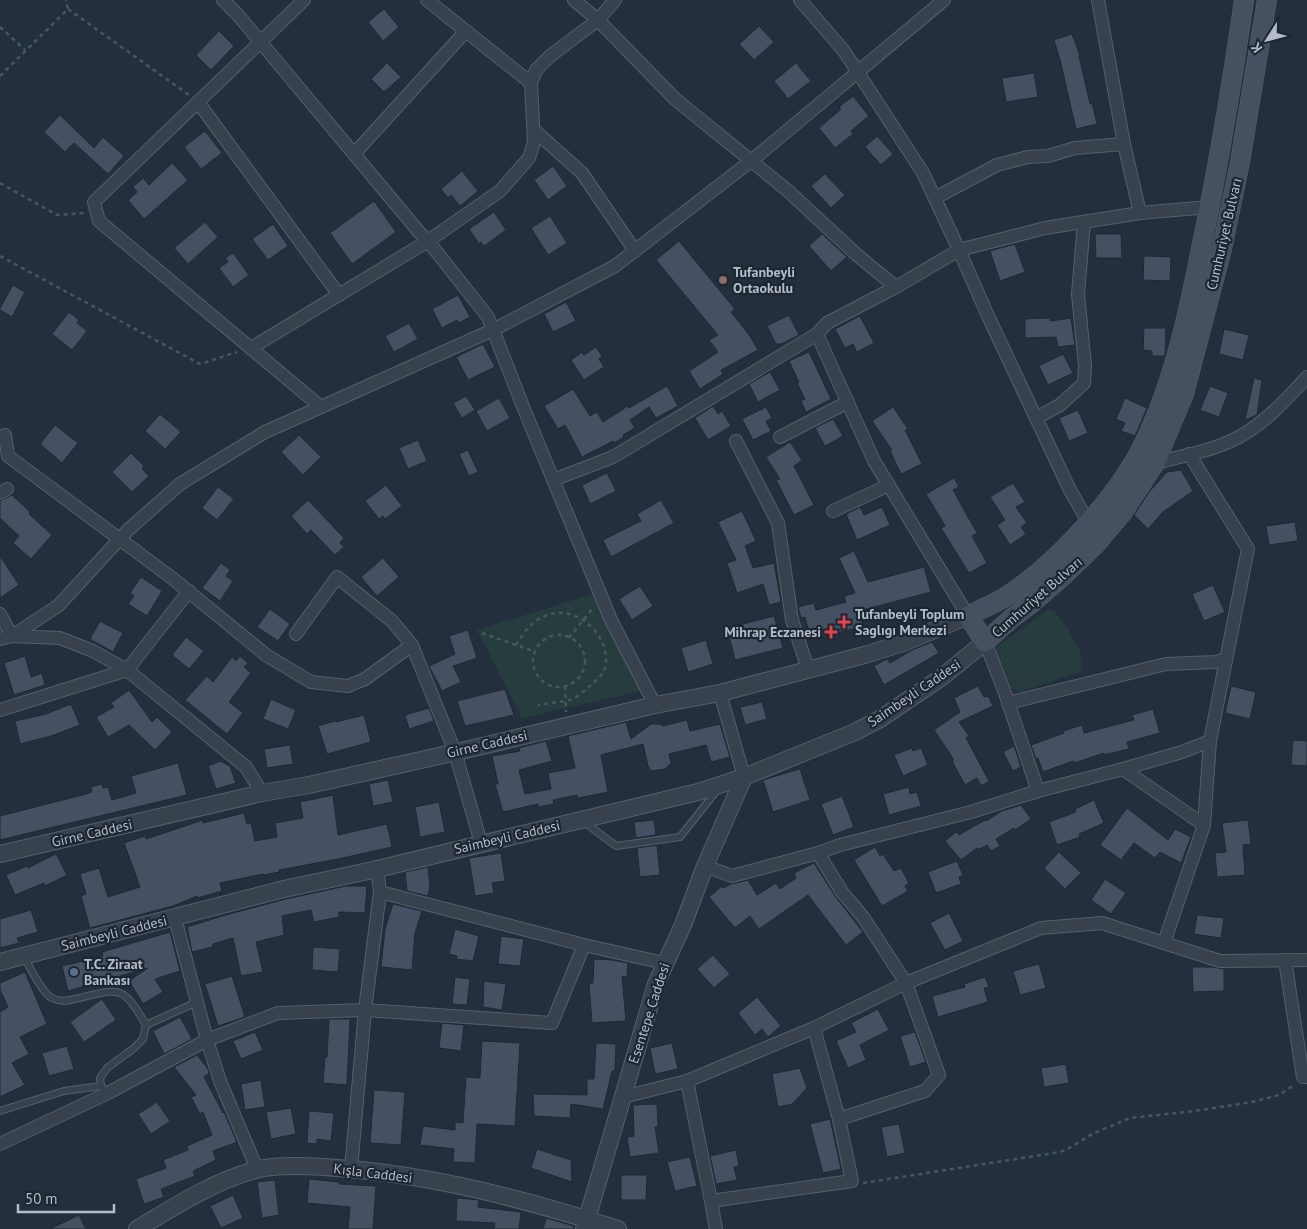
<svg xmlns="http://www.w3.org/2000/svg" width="1307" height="1229" viewBox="0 0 1307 1229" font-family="'PT Sans',sans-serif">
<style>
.green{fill:#263c3f}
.building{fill:#455162;stroke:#1f2835}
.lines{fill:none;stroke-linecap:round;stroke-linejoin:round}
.service-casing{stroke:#565f6c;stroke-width:8}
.minor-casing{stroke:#565f6c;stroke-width:14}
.tertiary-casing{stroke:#565f6c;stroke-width:18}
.secondary-casing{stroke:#565f6c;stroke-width:20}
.path{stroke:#44595c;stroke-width:2.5;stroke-dasharray:4 4;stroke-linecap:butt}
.service{stroke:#38414e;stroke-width:6}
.minor{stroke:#38414e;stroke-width:12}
.tertiary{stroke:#38414e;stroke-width:16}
.secondary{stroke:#465061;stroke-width:19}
.education-dot{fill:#8d6e63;stroke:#1d2633;stroke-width:2}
.health-dot{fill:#e0444e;stroke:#1d2633;stroke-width:2}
.service-dot{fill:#5c6f8a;stroke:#1d2633;stroke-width:2}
.labels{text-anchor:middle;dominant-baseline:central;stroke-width:4.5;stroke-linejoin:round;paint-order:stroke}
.street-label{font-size:14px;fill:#b4bcc9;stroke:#1d2633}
.poi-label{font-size:14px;font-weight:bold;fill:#b4bcc9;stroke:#1d2633;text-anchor:start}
</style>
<rect width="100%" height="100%" fill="#242f3e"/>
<g class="green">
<polygon points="593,594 641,691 522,718 477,630"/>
<polygon points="1048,609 1053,610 1066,626 1080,651 1082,671 1020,692 1011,688 994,649"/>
</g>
<g class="building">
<polygon points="384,9 399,27 383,41 368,22"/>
<polygon points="759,26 774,42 754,60 739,44"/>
<polygon points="219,31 234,46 211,70 196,55"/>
<polygon points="1072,34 1080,56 1079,56 1090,104 1092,103 1097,124 1076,129 1060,60 1054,40"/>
<polygon points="387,63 401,77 384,92 371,79"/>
<polygon points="796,63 811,81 788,99 774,81"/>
<polygon points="1034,73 1038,97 1006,102 1002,78"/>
<polygon points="853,96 869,116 851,131 853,134 835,148 819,128 841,109 839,107"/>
<polygon points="60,115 94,148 103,137 124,156 108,174 74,143 65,152 44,132"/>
<polygon points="205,131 222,153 201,169 184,147"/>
<polygon points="877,136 893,154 881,165 865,147"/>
<polygon points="172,163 188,180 144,219 128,200 137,192 133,187 143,178 149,185"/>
<polygon points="553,166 567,186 548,200 534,180"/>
<polygon points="462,171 478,191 460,206 451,195 448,198 441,189"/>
<polygon points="825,174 845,195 831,208 811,186"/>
<polygon points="374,201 396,232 352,264 330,233"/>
<polygon points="494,212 506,230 484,246 481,242 479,244 469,229"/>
<polygon points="550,216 567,243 548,255 531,228"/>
<polygon points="205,222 218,237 188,264 174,248"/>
<polygon points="273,224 288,246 268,260 252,239"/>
<polygon points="822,234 847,257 831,271 809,246"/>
<polygon points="1095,234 1121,234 1122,258 1096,258"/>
<polygon points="679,241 735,309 731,312 750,336 758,350 721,370 723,374 700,389 689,371 718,352 709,340 718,335 656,260"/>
<polygon points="1015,244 1025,272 1000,281 990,251"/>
<polygon points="233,253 249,275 233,287 219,268 228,262 225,258"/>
<polygon points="1144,256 1171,257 1170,281 1143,280"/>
<polygon points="13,285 25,292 12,317 0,310 0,308"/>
<polygon points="458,295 470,317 459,323 457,320 442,328 432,309"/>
<polygon points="566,302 576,321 553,332 544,314"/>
<polygon points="69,312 79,320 77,323 87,331 72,350 52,334"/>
<polygon points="789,315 799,335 781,344 776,344 767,326"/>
<polygon points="860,316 874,343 857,352 853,344 845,348 835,329"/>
<polygon points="1050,318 1050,321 1071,318 1075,345 1058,347 1056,337 1025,338 1025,319"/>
<polygon points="409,323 418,339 394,352 385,336"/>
<polygon points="1144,328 1166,328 1165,356 1152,356 1152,351 1143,350"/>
<polygon points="1224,329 1249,335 1243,360 1219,354"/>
<polygon points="483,344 495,367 468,380 456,357"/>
<polygon points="596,347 602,356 599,359 604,367 584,380 571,360 582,352 584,355"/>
<polygon points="809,352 831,399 806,412 801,401 805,399 797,383 799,382 789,361"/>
<polygon points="1063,354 1073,373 1048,385 1039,366"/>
<polygon points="770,372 780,390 758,402 749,384"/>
<polygon points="1254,378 1262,380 1257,415 1245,420"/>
<polygon points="667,386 678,406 656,418 649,407 630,420 635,428 623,435 624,437 614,443 613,441 582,457 565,425 558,429 544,406 573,389 590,416 597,412 603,422 628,406 629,408"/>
<polygon points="1210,386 1228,393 1219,417 1200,410"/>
<polygon points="466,396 475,410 462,418 453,403"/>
<polygon points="499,398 510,418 487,431 476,411"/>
<polygon points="1125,398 1147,408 1135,436 1121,431 1125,423 1116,419"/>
<polygon points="713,406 718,414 722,411 731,426 708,440 695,418"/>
<polygon points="766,407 772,418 766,421 771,431 753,440 742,419"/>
<polygon points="893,407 908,429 905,430 922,464 901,474 890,451 892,450 872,421"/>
<polygon points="1078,410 1088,433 1069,441 1059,418"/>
<polygon points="160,414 181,432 165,449 145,431"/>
<polygon points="833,419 843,436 825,446 815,428"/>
<polygon points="55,425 78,443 62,463 40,444"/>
<polygon points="299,435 321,457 303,475 281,452"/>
<polygon points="418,440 427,461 408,469 399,448"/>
<polygon points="790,442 802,460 794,466 814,505 794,515 776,480 780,479 766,457"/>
<polygon points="468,450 478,472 469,476 459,454"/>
<polygon points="131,453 144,466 142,469 149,476 132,492 112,472"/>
<polygon points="1181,470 1193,491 1163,512 1148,529 1134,515 1149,492 1167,472"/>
<polygon points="607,473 616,491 590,504 582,485"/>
<polygon points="954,478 959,487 953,490 977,533 972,536 987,563 969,573 941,528 945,526 926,494"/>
<polygon points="1013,483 1025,502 1016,507 1027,523 1021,527 1026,534 1010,545 997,525 1005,520 990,497"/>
<polygon points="386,485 402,506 385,519 383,516 379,519 365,501"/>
<polygon points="218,487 234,499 217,520 202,508"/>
<polygon points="12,495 30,512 29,514 52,535 31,559 13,543 19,536 0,518 0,501"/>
<polygon points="308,500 344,538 340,543 344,547 335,555 311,530 307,534 291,516"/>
<polygon points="661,500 674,523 611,557 603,540 641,521 637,514"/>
<polygon points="860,507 864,515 882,507 890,525 857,540 846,514"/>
<polygon points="742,511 756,541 745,546 753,568 774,563 781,602 769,605 763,584 737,593 727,563 736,560 718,522"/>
<polygon points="1295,522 1298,541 1269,545 1266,526"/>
<polygon points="854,551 868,582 924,567 931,592 859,611 863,626 811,640 805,617 801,618 798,607 814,603 816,610 846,602 844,596 855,593 839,558"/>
<polygon points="0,556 19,585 0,598"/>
<polygon points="383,558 399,577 377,596 361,577"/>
<polygon points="221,563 230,570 226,576 233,581 220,601 202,588"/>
<polygon points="141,577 162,591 147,616 128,604 134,596 130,593"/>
<polygon points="1213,585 1225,612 1204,621 1192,594"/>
<polygon points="640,586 653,606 632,620 619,599"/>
<polygon points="270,609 290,624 278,641 257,627"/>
<polygon points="774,616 783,648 735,660 727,628"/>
<polygon points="100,621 123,633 113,652 90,639"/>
<polygon points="468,630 477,658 453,666 461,682 442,691 429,666 455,654 449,636"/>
<polygon points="186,637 204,651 189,669 172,655"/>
<polygon points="706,640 713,664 688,672 681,648"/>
<polygon points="932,642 939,653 884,685 874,666 887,659 890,663 912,650"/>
<polygon points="25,656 31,677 42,673 45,685 14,695 4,663"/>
<polygon points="240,656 248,663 244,667 251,673 229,702 243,713 227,734 185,700 207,676 213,682 232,657 236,661"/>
<polygon points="978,686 984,697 988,696 993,706 959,722 969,736 966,738 989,781 981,786 977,778 965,785 952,761 954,760 934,730 960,712 954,698"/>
<polygon points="1231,686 1256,692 1250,719 1225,713"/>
<polygon points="505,689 514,715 465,726 457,701"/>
<polygon points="129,690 152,722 157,717 172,732 155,750 129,725 108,737 96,717 114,707 111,703"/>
<polygon points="271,699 296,710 288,729 263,719"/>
<polygon points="762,702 767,719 745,725 740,707"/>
<polygon points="71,704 80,725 51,736 20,744 15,721 46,714"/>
<polygon points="429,708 434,721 409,729 405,715"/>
<polygon points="1153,709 1160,733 1127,742 1129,749 1104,755 1104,753 1074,763 1073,761 1043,772 1038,758 1036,759 1031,745 1064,733 1063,731 1082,725 1084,733 1134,720 1132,715"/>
<polygon points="364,715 371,742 327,754 318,726 335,721 336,722"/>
<polygon points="687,720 690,731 720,724 730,757 711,762 706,745 669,754 671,763 665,769 651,771 648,766 643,744 601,755 608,792 578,798 577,795 553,800 554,804 538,807 538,804 503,812 495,784 498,784 492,756 520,751 519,748 546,741 552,761 519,770 525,794 551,789 548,773 575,768 568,736 626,722 631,739 651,724 660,724 663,726"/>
<polygon points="1293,740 1307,741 1307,766 1291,765"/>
<polygon points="290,745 293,764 267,768 264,749"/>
<polygon points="1014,746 1021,767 1013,771 1003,752"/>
<polygon points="912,748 913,751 921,748 928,765 903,776 894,755"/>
<polygon points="220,761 230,766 236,783 216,789 208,766"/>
<polygon points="178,763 187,795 0,840 0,816 86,794 92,792 91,787 102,784 103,788 108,787 112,800 136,793 131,776"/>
<polygon points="800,769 810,800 773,812 763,780"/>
<polygon points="388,780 393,802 373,806 369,784"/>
<polygon points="909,787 910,794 917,792 921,806 889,815 883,794"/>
<polygon points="333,795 338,835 387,824 392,847 338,859 279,870 279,872 264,875 263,874 220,883 222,891 197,898 197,896 173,906 90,928 81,896 86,894 80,874 99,868 108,897 140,887 124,843 145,836 146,839 203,820 203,823 244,813 247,824 251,823 255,841 277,837 275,823 303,818 300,802"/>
<polygon points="842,796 854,827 833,835 821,804"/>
<polygon points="1094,800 1104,823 1079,834 1080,837 1057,845 1049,822 1076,812 1075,809"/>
<polygon points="439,802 445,832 420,837 415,807"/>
<polygon points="1021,805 1031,819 1015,830 1014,828 996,839 1000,846 991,851 987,845 978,850 977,848 961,860 945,841 956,832 959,835 985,820 986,821 1002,811"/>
<polygon points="1127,808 1168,840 1175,829 1191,837 1181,863 1160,852 1155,858 1134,843 1121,860 1100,845"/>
<polygon points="654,820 656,835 636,838 634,822"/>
<polygon points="1248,820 1251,844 1243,845 1245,875 1217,877 1215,853 1226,852 1222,823"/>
<polygon points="657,845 660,875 640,877 637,848"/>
<polygon points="875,847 880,856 883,854 894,871 901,868 909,883 905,886 908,891 882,906 854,860"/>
<polygon points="1059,852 1081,873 1065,889 1044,868"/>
<polygon points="501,853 505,881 492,883 494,893 475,896 469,858"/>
<polygon points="56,854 67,875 45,886 44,883 15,895 6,875 27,866 28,868"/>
<polygon points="957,861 963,875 959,877 961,884 936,893 928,872"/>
<polygon points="814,863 835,896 863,932 846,945 808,895 759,929 750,916 735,928 709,897 722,886 723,888 731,884 748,880 757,895 776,883 780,889 796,878 794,873"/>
<polygon points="428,867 430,887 428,896 407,891 405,872"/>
<polygon points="1105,879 1126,893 1111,914 1091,900"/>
<polygon points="346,886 367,886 365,913 339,912 339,917 314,922 311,910 282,916 284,935 256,942 263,972 241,976 233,938 213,944 212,947 192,952 187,927 229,914 286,899"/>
<polygon points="393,904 422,911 415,933 412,970 381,967 385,929"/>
<polygon points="31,910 38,932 17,938 19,943 0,948 0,919"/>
<polygon points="949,913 963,941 945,950 930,923"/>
<polygon points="1197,915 1224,918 1221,938 1194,934"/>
<polygon points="455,929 479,936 473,961 456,959 457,956 449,954"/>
<polygon points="170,932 180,971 155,979 163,992 143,1004 129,981 148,968 68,991 62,966 103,956 102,952"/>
<polygon points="501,936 524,939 520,966 498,964"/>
<polygon points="313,947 340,949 338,972 312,970"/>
<polygon points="713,955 730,974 714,988 697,969"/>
<polygon points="594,959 612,960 628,963 627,977 622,976 626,1021 592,1023 589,984 593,983"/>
<polygon points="1039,964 1046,988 1020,995 1013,971"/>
<polygon points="1192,967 1212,967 1224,969 1224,991 1193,992"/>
<polygon points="25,972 47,1024 20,1037 29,1054 12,1063 25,1085 0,1097 0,1012 8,1007 0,990 0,983"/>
<polygon points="232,976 245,1017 218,1026 205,984"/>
<polygon points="455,977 470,979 467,1005 452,1004"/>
<polygon points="985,977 989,987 984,988 988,1002 938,1017 932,996 965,987 964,984"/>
<polygon points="484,981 506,984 502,1010 483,1007"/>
<polygon points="757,997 781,1026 768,1037 762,1029 755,1035 738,1013"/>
<polygon points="102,999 116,1020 84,1042 70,1022"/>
<polygon points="878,1009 889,1030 860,1045 866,1060 848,1068 836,1041 856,1032 851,1023"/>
<polygon points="180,1017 192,1039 164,1054 153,1031"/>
<polygon points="329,1019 350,1019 347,1085 323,1083 325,1057 327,1057"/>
<polygon points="442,1023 464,1025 461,1051 439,1048"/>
<polygon points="255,1032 263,1050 241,1059 233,1041"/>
<polygon points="915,1032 926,1062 910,1067 900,1036"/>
<polygon points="482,1041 520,1043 515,1126 477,1124 475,1163 453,1162 454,1149 420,1145 423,1126 455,1130 455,1122 463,1123 466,1077 480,1078"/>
<polygon points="596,1043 616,1044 615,1071 612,1071 603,1109 571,1104 570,1118 534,1116 533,1094 587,1095 587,1079 594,1079"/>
<polygon points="672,1043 678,1069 655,1074 650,1048"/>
<polygon points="67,1046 74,1069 49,1076 42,1053"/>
<polygon points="197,1055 208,1069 209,1073 204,1077 223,1113 224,1112 237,1142 213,1151 216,1160 193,1171 195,1176 161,1189 164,1197 144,1204 136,1179 166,1168 163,1160 188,1150 187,1146 212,1135 203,1112 200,1114 191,1097 196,1095 174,1067"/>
<polygon points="1066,1064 1069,1083 1044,1087 1041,1068"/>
<polygon points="800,1068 807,1088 792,1104 778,1107 772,1074"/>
<polygon points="261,1080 265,1107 245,1110 241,1084"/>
<polygon points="374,1090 405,1092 401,1145 370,1143"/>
<polygon points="157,1102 170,1121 151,1134 138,1114"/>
<polygon points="657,1104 658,1127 655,1127 659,1153 630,1157 627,1137 634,1136 633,1105"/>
<polygon points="291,1108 296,1134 271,1139 266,1112"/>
<polygon points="309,1111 334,1113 331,1141 317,1139 317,1144 307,1143"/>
<polygon points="830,1119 841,1169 823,1173 810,1124"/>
<polygon points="899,1124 905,1153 887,1157 881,1127"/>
<polygon points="537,1149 571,1160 572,1182 531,1168"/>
<polygon points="736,1150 739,1166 734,1167 737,1180 716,1184 710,1156"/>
<polygon points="690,1157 697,1186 675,1191 667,1162"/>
<polygon points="621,1175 647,1175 646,1200 621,1200"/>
<polygon points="309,1179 339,1182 339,1184 376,1186 373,1229 348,1229 350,1207 307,1203"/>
<polygon points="275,1180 279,1215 262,1218 257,1182"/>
<polygon points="233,1195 243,1218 221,1228 210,1206"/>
<polygon points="457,1198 479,1200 478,1207 521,1212 519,1229 494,1229 495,1223 456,1221"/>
<polygon points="79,1215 86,1229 50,1229"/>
<polygon points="546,1218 574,1226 574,1229 543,1229"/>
</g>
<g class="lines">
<g class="service-casing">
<g id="service">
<polyline points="584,822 616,846 680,837 718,789"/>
<path d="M24 957C30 967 42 993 52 998 60 1002 66 1001 75 999 119 989 122 983 146 1025L143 1039 134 1048 107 1068 100 1078 101 1086 108 1093"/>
<polyline points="146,1025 197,1002"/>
<polyline points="0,1111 64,1091 101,1086"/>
</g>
</g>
<g class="minor-casing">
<g id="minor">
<polyline points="223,0 238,15 419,232 428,241 488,317 524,409 611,620 655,705"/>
<polyline points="304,0 94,202 99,221 321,407"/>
<polyline points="427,0 531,83"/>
<polyline points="574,0 598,20 675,99 787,190 857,255 896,287 827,323 817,334 874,461 968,616"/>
<polyline points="800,0 844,51 923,173 959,250 988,316 1069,488 1088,522"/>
<polyline points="1098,0 1124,144 1140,213"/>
<polyline points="198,102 339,295"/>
<polyline points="534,130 582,173 635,251"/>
<polyline points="354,154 466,31"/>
<polyline points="935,198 997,165 1028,157 1048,156 1075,148 1124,144"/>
<polyline points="896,287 959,250 1045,228 1140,213 1209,207"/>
<polyline points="251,348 428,241 500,191 529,158 534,142 531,83 536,70 550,56 598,20 615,0"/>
<polyline points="1036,418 1060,405 1084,383 1085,366 1078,294 1084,222"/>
<polyline points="5,435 8,456 172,578 266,655 311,682 348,686 365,679 412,645"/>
<polyline points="780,437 848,402"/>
<polyline points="736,441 778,523 792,620 808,669"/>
<path d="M1155 463C1182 456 1212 451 1237 438 1264 424 1287 399 1307 377"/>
<polyline points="553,480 613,457 817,334"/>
<polyline points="0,493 7,489"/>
<polyline points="833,511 889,485"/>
<polyline points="0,614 12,636 58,606 128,530 180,484 265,432 493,330 615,266 751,161 944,0"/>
<polyline points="296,634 337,577 392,621 412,645 455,752 481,843"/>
<polyline points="0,639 12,636 60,638 93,651 127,670 246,767 262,793"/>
<polyline points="985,642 1005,693 1038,791"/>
<polyline points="720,693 744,777"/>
<polyline points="1008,703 1166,664 1216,662 1226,659"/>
<polyline points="0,710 127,670 189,591"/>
<polyline points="1123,769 1204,825"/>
<polyline points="818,853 842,892 863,917 906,983 939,1075 925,1091 839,1119"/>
<polyline points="705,866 732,876 818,853 840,845 971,812 1038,791 1123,769 1182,752 1210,741"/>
<polyline points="380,892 584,945 664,963"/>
<polyline points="175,918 207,1040 220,1081 257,1169"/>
<polyline points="1164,943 1204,825 1210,741 1248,549 1189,454"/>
<polyline points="1285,960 1303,1077 1307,1077"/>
<polyline points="687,1081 711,1201"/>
<polyline points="623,1097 687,1081 814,1028 906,983 1041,928 1102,923 1220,961 1307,960"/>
<polyline points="0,1144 108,1093 207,1040 278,1013 365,1010 552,1023 584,945"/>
<polyline points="351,1169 365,1010 380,892 377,868"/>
<polyline points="716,1229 711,1201 852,1181 839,1119 814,1028"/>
</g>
</g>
<g class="tertiary-casing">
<g id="tertiary">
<polyline points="0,854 262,793 309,785 461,751 655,705 720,693 868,654 903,643 968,616"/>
<polyline points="0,962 284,889 373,870 698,792 744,777 855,732 880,719 942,677 985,642"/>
<path d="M137 1229C174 1207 212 1182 255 1170 275 1164 316 1166 338 1168 434 1175 527 1200 618 1229"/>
<polyline points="584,1229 656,984 683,925 705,866 744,777"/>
</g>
</g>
<g class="secondary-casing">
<path id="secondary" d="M1244 0C1232 84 1218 167 1201 249 1188 314 1174 381 1145 441 1120 495 1052 569 1002 599 991 605 979 610 968 616L985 642 1012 618 1032 603 1063 576 1096 544 1123 512 1155 463 1184 394 1222 249 1240 162 1267 0"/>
</g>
<g class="path">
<polyline points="68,9 189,95"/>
<polyline points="0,27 25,50"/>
<polyline points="0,76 68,9 66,0"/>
<polyline points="0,183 57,215 85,213"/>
<polyline points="0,256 200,364 237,352"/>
<polyline points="482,633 536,652"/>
<circle cx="559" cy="661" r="26"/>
<polyline points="569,638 593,608"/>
<path d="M516 645C525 630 537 615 556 613 584 610 612 641 605 668 603 675 595 681 590 686 585 690 579 696 572 699 566 702 546 703 538 705"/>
<polyline points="565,686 566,712"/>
<polyline points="863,1183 1054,1153 1066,1150 1092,1134 1130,1118 1195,1111 1252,1102 1279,1095 1294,1085"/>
</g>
<use href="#service" class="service"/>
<use href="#minor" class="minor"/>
<use href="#tertiary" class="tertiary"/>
<use href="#secondary" class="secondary"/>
</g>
<circle class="education-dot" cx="723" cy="280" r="5"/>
<g class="health-dot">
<path d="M841.5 614.5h5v5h5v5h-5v5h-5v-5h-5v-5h5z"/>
<path d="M828.5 624.5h5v5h5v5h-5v5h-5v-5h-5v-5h5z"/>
</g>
<circle class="service-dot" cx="74" cy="972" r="5"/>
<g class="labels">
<g class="street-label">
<text transform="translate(1224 234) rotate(-77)">Cumhuriyet Bulvarı</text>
<text transform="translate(1037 597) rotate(-41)">Cumhuriyet Bulvarı</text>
<text transform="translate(914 693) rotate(-34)">Saimbeyli Caddesi</text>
<text transform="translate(487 744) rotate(-13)">Girne Caddesi</text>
<text transform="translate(92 833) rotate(-13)">Girne Caddesi</text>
<text transform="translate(507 837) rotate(-13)">Saimbeyli Caddesi</text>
<text transform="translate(114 933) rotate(-14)">Saimbeyli Caddesi</text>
<text transform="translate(649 1013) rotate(-72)">Esentepe Caddesi</text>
<text transform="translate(373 1173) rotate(7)">Kışla Caddesi</text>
</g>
<g class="poi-label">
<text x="733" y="272">Tufanbeyli<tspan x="733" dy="16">Ortaokulu</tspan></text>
<text x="855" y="614">Tufanbeyli Toplum<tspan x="855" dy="16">Saglıgı Merkezi</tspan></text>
<text x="821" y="632" text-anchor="end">Mihrap Eczanesi</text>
<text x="84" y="964">T.C. Ziraat<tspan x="84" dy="16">Bankası</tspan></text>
</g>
</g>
<g transform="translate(1267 40) rotate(234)" stroke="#1d2633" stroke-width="4" paint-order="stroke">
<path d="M0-4L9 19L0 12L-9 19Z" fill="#b4bcc9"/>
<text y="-8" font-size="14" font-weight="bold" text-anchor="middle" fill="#b4bcc9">K</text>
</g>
<path d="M18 1204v8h96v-8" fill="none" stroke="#b4bcc9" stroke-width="2.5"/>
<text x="25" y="1204" font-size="15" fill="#b4bcc9" stroke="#1d2633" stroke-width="4" paint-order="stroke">50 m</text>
</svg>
